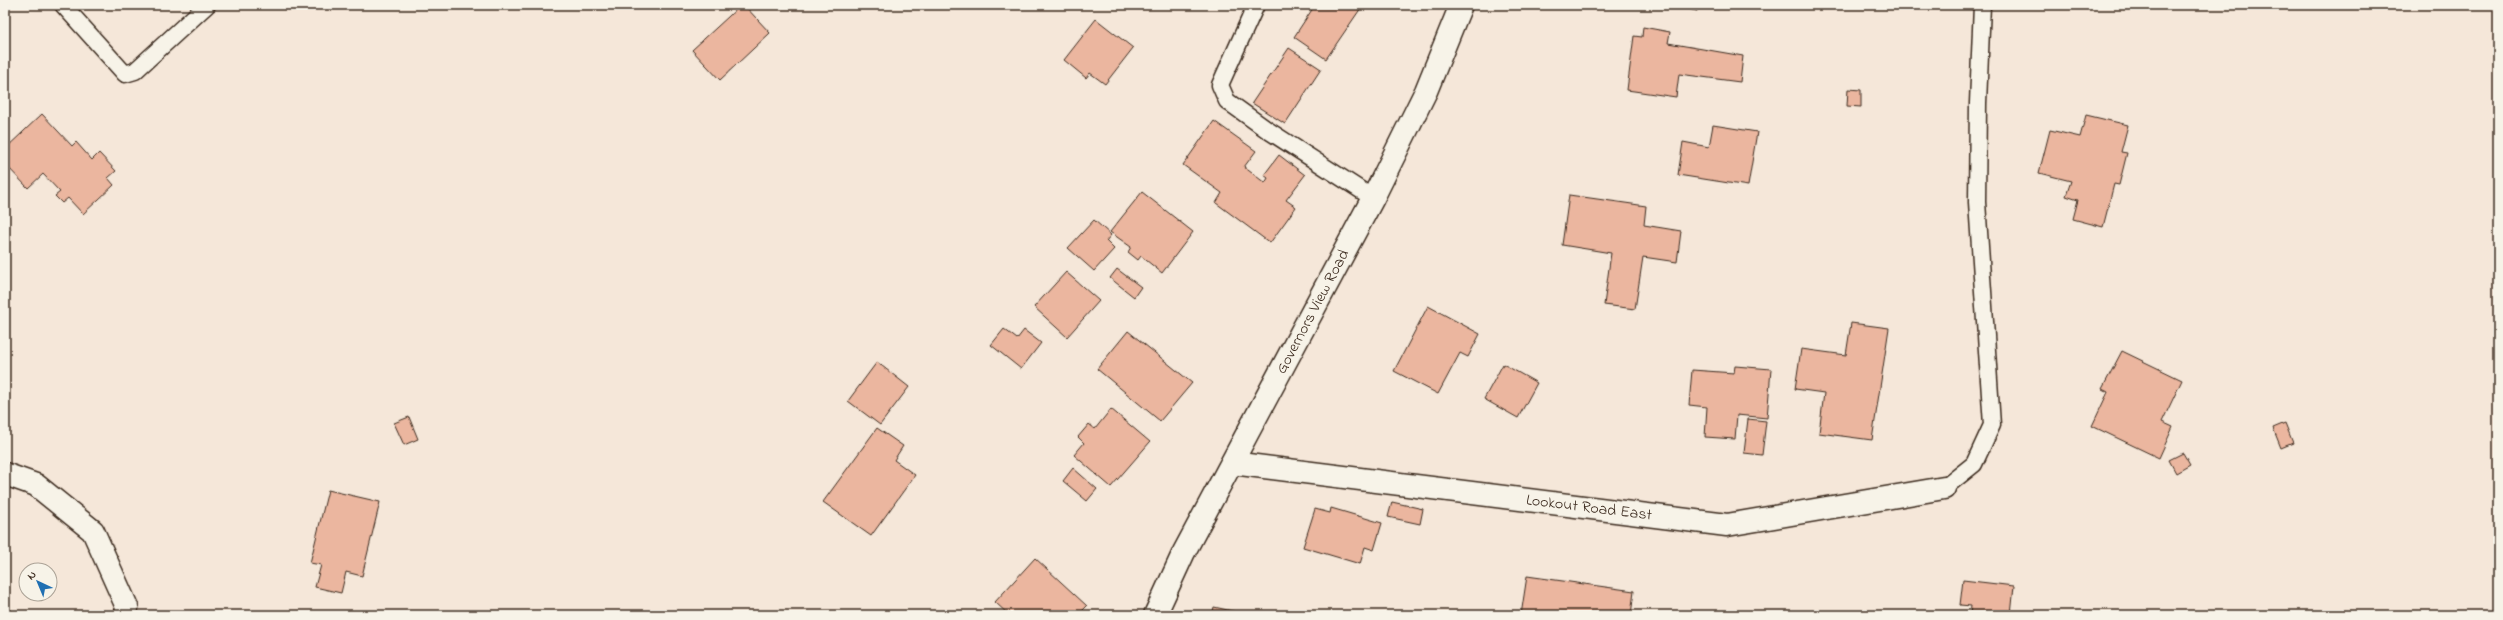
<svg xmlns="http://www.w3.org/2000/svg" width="2503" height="620" viewBox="0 0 2503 620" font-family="'Indie Flower',sans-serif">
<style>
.building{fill:#ebb69f;stroke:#3b2a1e}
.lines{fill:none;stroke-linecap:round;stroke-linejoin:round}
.lane-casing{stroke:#3b2a1e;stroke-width:19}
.street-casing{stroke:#3b2a1e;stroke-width:25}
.secondary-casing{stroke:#3b2a1e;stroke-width:25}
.lane{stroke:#f7f3e8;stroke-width:16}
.street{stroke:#f7f3e8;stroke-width:22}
.secondary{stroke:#f7f3e8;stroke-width:22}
.labels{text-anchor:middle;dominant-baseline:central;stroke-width:3.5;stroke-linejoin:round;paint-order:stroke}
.street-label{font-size:16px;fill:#3b2a1e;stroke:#f7f3e8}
</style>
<rect width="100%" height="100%" fill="#f5e7d9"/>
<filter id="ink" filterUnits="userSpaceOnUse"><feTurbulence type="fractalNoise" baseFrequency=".025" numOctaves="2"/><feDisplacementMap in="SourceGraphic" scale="8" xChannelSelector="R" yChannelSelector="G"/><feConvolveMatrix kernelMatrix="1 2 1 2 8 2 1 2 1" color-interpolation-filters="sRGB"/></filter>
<g filter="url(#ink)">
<g class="building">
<polygon points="741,5 744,5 770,33 720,80 692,50"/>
<polygon points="1315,5 1363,5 1326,59 1294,37"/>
<polygon points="1669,5 1699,5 1697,11"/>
<polygon points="1096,19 1133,48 1105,84 1090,73 1086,78 1064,60"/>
<polygon points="1643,27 1670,32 1668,43 1743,56 1740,82 1679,74 1676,97 1627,90 1634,36 1642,37"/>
<polygon points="1289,48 1321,69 1285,124 1252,103"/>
<polygon points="1848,89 1861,90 1861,107 1847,106"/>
<polygon points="42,114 72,146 76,142 92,160 99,153 116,171 108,178 114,185 83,214 68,198 62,203 55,196 60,192 43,174 28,188 5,164 5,149"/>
<polygon points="2086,115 2128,125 2121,152 2127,153 2119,185 2114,184 2103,227 2073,219 2078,200 2066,196 2071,181 2039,173 2050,130 2080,137"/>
<polygon points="1214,121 1256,151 1244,167 1265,183 1268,178 1264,175 1279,155 1305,175 1286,200 1296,207 1270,243 1216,203 1222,193 1183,165"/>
<polygon points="1713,125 1757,132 1748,186 1678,175 1683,142 1709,147"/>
<polygon points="1142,192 1193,232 1162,273 1141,256 1138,260 1128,252 1131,247 1110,232"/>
<polygon points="1569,195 1646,206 1644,225 1681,231 1677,262 1643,257 1635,309 1604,305 1611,253 1562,245"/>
<polygon points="1094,220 1111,235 1106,241 1114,249 1094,271 1068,248"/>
<polygon points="1117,269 1141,287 1134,297 1110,278"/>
<polygon points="1066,272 1099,301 1067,337 1034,307"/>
<polygon points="1428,306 1480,334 1468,357 1460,353 1438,394 1394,371"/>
<polygon points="1851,323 1889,328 1872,440 1819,433 1824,393 1795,389 1801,349 1846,355"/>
<polygon points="1004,329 1017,339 1024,330 1041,343 1021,369 991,345"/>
<polygon points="1128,331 1192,383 1160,421 1097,369"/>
<polygon points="2122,351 2182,380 2162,422 2173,427 2159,458 2092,426 2108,392 2102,389"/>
<polygon points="877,362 909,387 880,425 848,401"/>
<polygon points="1503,364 1537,383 1518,418 1484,399"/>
<polygon points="1735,366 1771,369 1767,418 1737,415 1735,439 1705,437 1707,407 1689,405 1692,370 1734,373"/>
<polygon points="1111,409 1150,442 1111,487 1074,455 1084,443 1078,437 1089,424 1095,429"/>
<polygon points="409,417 418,439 404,445 394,423"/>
<polygon points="1748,419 1766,421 1762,455 1744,453"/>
<polygon points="2285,423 2293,443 2281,448 2273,428"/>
<polygon points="877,428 903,446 894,460 915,475 871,536 823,502"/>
<polygon points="2183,453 2190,465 2176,473 2169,460"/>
<polygon points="1073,468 1097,489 1087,501 1063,481"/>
<polygon points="328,490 380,502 362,576 346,572 341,593 315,587 321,565 310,563"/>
<polygon points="1392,502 1423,509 1420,524 1388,517"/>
<polygon points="1331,508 1382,523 1374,550 1365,547 1360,564 1303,547 1315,509 1330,513"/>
<polygon points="1035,558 1087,606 1078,615 1009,615 995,602"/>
<polygon points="1527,576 1634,591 1631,615 1521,615"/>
<polygon points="1963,580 2014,586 2011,615 1970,615 1971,606 1960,605"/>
<polygon points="1214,607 1246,614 1246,615 1212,615"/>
</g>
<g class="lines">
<g class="lane-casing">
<g id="lane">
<polyline points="63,5 125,74 135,71 207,5"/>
<polyline points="1256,5 1220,85 1227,101 1266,129 1373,198"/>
<polyline points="1944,488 1974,464 1992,425 1977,202 1978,103 1982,5"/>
</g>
</g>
<g class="street-casing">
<g id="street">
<polyline points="1232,463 1727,525 1944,488"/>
<polyline points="5,474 36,485 93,531 127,607 126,615"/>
</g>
</g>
<g class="secondary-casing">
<polyline id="secondary" points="1155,615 1184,552 1373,198 1426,91 1461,5"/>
</g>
<use href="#lane" class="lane"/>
<use href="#street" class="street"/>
<use href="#secondary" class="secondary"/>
</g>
</g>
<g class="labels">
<g class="street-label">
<text transform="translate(1313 312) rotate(-62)">Governors View Road</text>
<text transform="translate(1589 508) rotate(7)">Lookout Road East</text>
</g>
</g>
<rect width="2503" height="620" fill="none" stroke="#f7f3e8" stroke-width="20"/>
<rect x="10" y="10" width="2483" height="600" fill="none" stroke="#3b2a1e" stroke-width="1.5" filter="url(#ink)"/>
<g transform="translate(38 582) rotate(316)"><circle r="19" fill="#f7f3e8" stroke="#aca397"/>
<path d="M0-3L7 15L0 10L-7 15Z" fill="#1f6fb2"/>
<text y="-6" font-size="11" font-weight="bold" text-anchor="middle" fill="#3b2a1e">N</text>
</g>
</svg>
